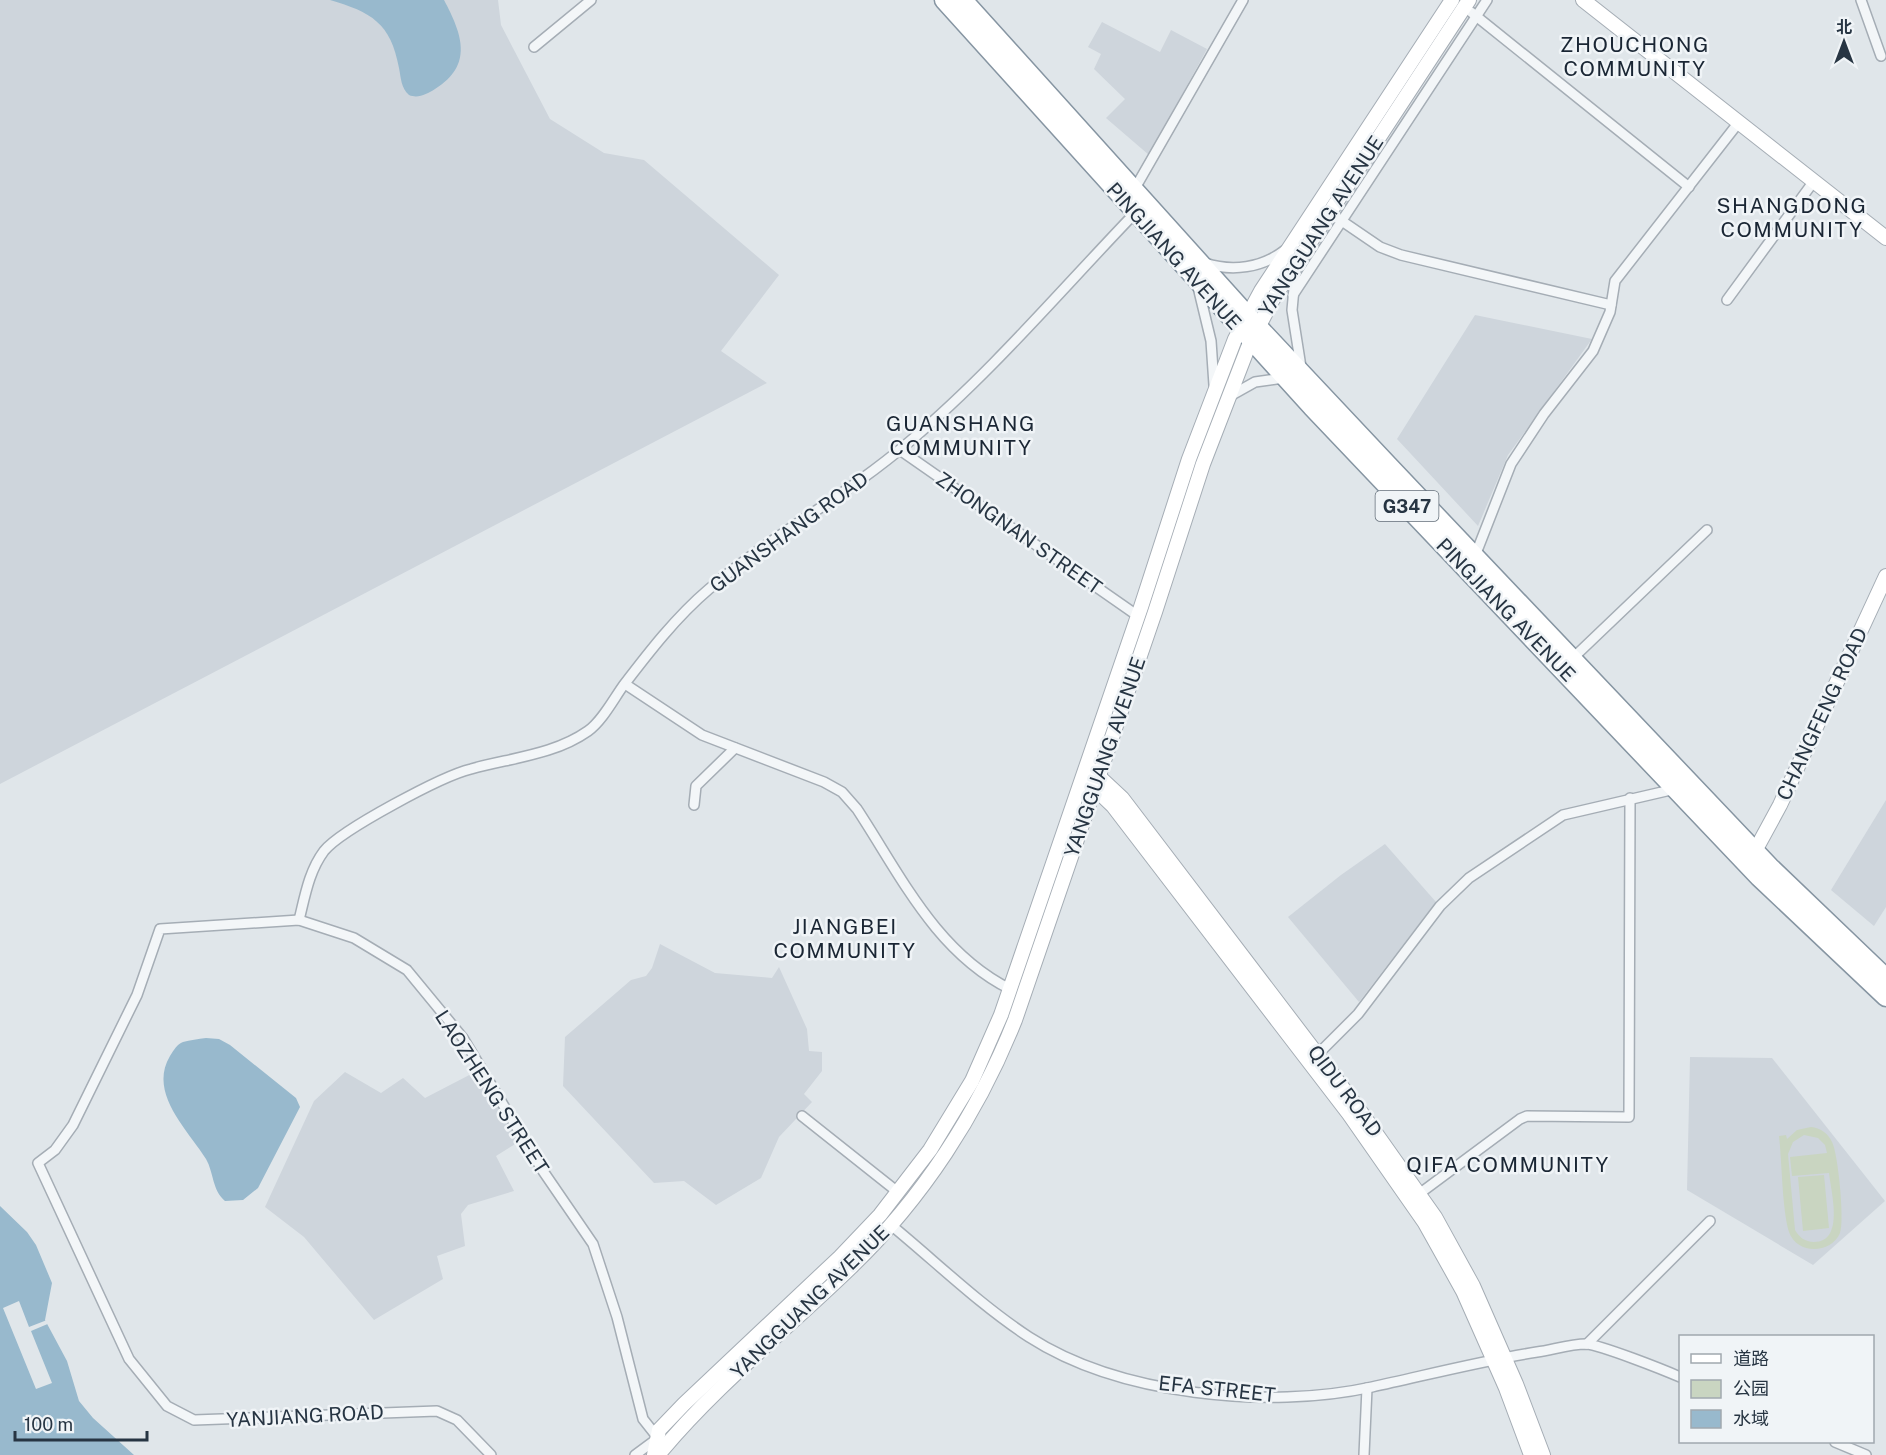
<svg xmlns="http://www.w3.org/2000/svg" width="1886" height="1455" viewBox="0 0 1886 1455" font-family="'Public Sans','Noto Sans SC',sans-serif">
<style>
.built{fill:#ced5dc}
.green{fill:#c9d5c1;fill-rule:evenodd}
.water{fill:#98b9cd}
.pier{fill:#e0e6ea}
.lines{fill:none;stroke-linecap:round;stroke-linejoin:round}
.street-casing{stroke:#a5adb5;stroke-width:12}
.secondary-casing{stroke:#a5adb5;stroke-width:16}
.highway-casing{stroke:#8695a2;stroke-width:21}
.street{stroke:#f3f6f8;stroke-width:9}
.secondary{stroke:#fff;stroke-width:14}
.highway{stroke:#fff;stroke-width:18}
.labels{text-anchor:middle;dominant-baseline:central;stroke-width:5;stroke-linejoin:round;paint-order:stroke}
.shield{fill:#f0f4f7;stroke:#636e79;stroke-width:1.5}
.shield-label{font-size:18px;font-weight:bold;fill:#273543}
.street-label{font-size:20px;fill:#273543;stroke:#f0f4f7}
.neighbourhood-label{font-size:21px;letter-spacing:1.5px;fill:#1a2634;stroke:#f0f4f7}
</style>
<rect width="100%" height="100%" fill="#e0e6ea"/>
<g class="built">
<polygon points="0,0 498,0 501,25 550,119 604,153 644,160 779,275 721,351 767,383 0,784"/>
<polygon points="1102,22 1160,52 1171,30 1207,49 1149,155 1106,118 1125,99 1094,69 1101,54 1088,47"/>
<polygon points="1475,315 1592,339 1508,455 1478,526 1397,439"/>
<polygon points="1886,800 1886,907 1874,926 1831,890"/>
<polygon points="1385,844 1436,902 1359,1002 1288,917 1341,875"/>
<polygon points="660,944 715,973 772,978 779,967 807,1029 809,1051 822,1052 822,1071 804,1094 812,1102 779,1137 761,1178 716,1205 684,1181 654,1183 563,1086 565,1037 631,980 646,976 652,968"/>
<polygon points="1690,1057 1772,1058 1885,1201 1813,1265 1687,1190"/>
<polygon points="477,1071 520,1141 496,1156 514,1191 468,1205 461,1214 465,1246 437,1256 443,1279 374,1320 304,1237 265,1207 314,1101 345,1072 381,1093 403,1078 425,1098"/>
</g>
<g class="green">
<path d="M1811 1127C1820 1128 1828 1133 1832 1142 1838 1153 1845 1222 1840 1233 1831 1254 1797 1255 1789 1232 1782 1209 1782 1161 1779 1136L1786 1135 1787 1139 1797 1130ZM1804 1135 1818 1138 1825 1145 1827 1153 1790 1157 1792 1176 1829 1173C1831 1192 1845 1242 1814 1242 1805 1242 1799 1237 1795 1230L1788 1154 1793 1142Z"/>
<polygon points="1824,1175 1829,1228 1803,1231 1798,1177"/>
</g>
<g class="water">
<path d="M330 0H444C462 34 474 65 435 89 427 94 418 99 409 95 401 88 401 78 399 68 391 23 371 12 330 0Z"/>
<path d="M206 1038 219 1039 230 1045 296 1098 300 1107 258 1188 243 1200 225 1201C212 1190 214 1173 206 1159 187 1129 148 1093 170 1056 174 1050 177 1044 183 1042 190 1040 198 1039 206 1038Z"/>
<polygon points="0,1206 27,1232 36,1245 52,1283 45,1320 67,1361 79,1401 93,1418 134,1455 0,1455"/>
</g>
<polygon class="pier" points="19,1301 29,1327 47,1320 46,1316 48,1315 50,1323 31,1331 52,1383 36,1389 3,1308"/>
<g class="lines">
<g class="street-casing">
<g id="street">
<polyline points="1861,0 1881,56"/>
<polyline points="1471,12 1689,187"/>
<polyline points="534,47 591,0"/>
<polyline points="1134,190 1243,0"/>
<polyline points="1336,217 1380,247 1401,255 1611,305"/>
<path d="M1205 263C1232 272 1262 268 1285 250"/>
<polyline points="1296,267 1292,310 1301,367"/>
<polyline points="1198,287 1211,341 1214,385"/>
<polyline points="1293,295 1487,0"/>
<polyline points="1727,300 1814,181"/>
<polyline points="1230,396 1255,382 1284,378"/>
<polyline points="900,450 1138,616"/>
<polyline points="1475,556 1511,464 1544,414 1593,351 1610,312 1615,281 1739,122"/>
<polyline points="1573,658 1707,530"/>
<path d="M625 684 702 735 824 782 842 792 857 809C901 876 936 952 1010 989"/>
<polyline points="694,805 696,786 735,748"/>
<path d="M299 920C305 896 309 871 324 851 341 830 442 776 471 769 510 758 554 755 588 731 602 721 613 700 623 686 649 652 676 617 709 589 772 535 846 496 909 442 991 373 1061 290 1135 213"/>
<polyline points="1317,1055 1358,1014 1440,906 1469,878 1563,815 1675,789"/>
<polyline points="802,1116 899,1193"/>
<polyline points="1419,1194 1520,1119 1527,1116 1629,1117 1630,798"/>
<path d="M891 1225C936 1262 980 1305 1029 1337 1119 1395 1268 1410 1372 1387 1427 1375 1481 1361 1537 1352 1552 1350 1570 1344 1586 1344 1601 1345 1664 1370 1680 1377"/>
<polyline points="1587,1344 1710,1221"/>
<polyline points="1835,1442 1866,1455"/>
<polyline points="491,1455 457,1420 437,1411 194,1420 167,1406 129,1359 38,1163 55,1150 73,1125 137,995 160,929 299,920 354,938 407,970 463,1038 543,1171 593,1244 617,1317 643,1419 658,1438 635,1455"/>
<polyline points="1364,1455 1367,1388"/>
</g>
</g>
<g class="secondary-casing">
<g id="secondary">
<polyline points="1583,0 1886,238"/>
<polyline points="1092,770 1122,798 1358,1108 1435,1217 1473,1286 1516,1384 1543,1455"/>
<polyline points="1088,782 1113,806 1349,1114 1425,1223 1463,1291 1506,1388 1531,1455"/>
<polyline points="1755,851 1780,805 1886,576"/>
<polyline points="654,1455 659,1430 684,1404 840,1257 880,1215 930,1150 972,1081 1001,1015 1141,607 1189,459 1235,339 1261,291 1452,0"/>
<path d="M658 1455C715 1386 786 1330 850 1268 922 1199 978 1113 1015 1020L1155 612 1203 464 1249 345 1273 299 1469 0"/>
</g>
</g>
<g class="highway-casing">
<g id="highway">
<polyline points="944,0 1312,407 1759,877 1886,997"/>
<polyline points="963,0 1247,315 1389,466 1770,867 1886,978"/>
</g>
</g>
<use href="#street" class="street"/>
<use href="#secondary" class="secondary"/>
<use href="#highway" class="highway"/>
</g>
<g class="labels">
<rect class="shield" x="1375.5" y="491" width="63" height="30" rx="4.5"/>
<g class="shield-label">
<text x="1407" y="506">G347</text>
</g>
<g class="street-label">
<text transform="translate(1321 226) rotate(-57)">YANGGUANG AVENUE</text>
<text transform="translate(1174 256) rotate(48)">PINGJIANG AVENUE</text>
<text transform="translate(789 532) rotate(-36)">GUANSHANG ROAD</text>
<text transform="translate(1019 533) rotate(35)">ZHONGNAN STREET</text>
<text transform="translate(1506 610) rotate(46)">PINGJIANG AVENUE</text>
<text transform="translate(1822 714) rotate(-65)">CHANGFENG ROAD</text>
<text transform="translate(1105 757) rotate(-71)">YANGGUANG AVENUE</text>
<text transform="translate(1345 1091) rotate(53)">QIDU ROAD</text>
<text transform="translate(492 1092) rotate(57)">LAOZHENG STREET</text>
<text transform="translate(810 1302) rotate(-44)">YANGGUANG AVENUE</text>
<text transform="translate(1217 1389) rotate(6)">EFA STREET</text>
<text transform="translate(305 1416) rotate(-3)">YANJIANG ROAD</text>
</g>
<g class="neighbourhood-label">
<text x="1635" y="44">ZHOUCHONG<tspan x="1635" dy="24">COMMUNITY</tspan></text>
<text x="1792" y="205">SHANGDONG<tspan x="1792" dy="24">COMMUNITY</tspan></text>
<text x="961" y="423">GUANSHANG<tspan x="961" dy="24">COMMUNITY</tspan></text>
<text x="845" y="926">JIANGBEI<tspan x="845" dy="24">COMMUNITY</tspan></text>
<text x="1508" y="1164">QIFA COMMUNITY</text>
</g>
</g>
<rect x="1679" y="1335" width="195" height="108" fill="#f0f4f7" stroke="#a0a8af" stroke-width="1.5"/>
<rect x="1691" y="1354" width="30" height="9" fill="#ffffff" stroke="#a0a8af" stroke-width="1.5"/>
<text x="1733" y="1365" font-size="18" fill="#273543">道路</text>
<rect x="1691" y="1380" width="30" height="18" fill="#c9d5c1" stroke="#a0a8af" stroke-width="1.5"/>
<text x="1733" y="1395" font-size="18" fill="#273543">公园</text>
<rect x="1691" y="1410" width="30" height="18" fill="#98b9cd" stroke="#a0a8af" stroke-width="1.5"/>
<text x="1733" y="1425" font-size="18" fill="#273543">水域</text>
<g transform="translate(1844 42)" stroke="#f0f4f7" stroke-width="4.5" paint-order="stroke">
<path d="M0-4.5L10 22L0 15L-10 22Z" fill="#273543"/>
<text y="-9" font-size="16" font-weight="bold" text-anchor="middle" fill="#273543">北</text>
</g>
<path d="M15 1431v9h132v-9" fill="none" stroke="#273543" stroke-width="3"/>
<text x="24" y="1431" font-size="18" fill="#273543" stroke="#f0f4f7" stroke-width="4.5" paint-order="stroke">100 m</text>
</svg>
